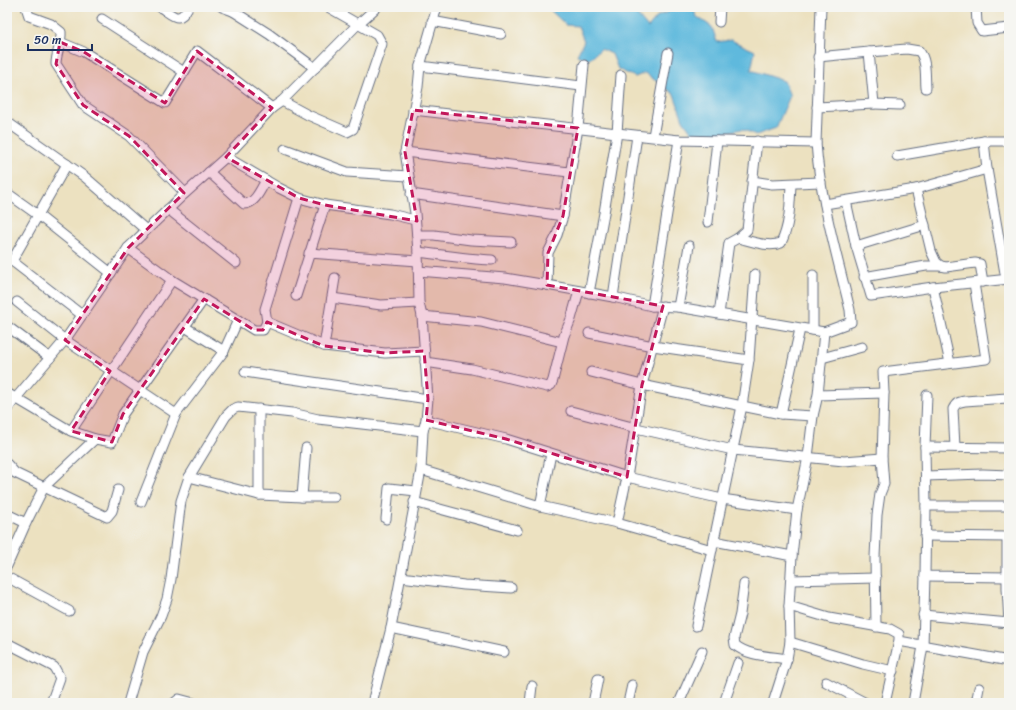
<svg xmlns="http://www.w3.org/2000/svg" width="1016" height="710" viewBox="0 0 1016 710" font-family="Sriracha,sans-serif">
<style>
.water{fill:#5fb9dd;stroke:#3d749e}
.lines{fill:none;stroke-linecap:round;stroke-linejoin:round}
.minor-casing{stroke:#646d80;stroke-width:11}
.minor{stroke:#fff;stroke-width:9}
.marked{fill:#c2185b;fill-opacity:0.2;stroke:#c2185b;stroke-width:3;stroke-dasharray:8 5;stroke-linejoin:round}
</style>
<rect width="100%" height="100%" fill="#f6f6f2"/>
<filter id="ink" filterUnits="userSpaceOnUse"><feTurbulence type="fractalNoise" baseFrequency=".025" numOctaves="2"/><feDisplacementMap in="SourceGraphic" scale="8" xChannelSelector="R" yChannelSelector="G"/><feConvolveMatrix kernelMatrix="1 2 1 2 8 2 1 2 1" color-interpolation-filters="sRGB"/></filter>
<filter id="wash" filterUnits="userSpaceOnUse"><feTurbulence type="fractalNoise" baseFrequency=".012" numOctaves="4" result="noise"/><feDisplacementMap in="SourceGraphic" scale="16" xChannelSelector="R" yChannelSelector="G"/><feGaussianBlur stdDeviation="0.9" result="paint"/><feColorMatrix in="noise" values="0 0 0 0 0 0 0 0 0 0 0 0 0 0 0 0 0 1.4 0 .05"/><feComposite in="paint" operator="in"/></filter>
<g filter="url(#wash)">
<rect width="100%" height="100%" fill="#ece1c0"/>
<polygon class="water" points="547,7 642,7 637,15 648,28 658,16 673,10 674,7 693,7 696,16 712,27 717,42 731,40 755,51 751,70 784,81 790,96 776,128 756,135 742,129 696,138 683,120 674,94 645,73 635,77 618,69 612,54 601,49 588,60 577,55 584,41 578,26 566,25"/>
</g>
<g filter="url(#ink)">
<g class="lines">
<g class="minor-casing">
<g id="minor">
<path d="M26 7 29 16 51 24 61 32C62 43 56 53 56 64L83 105 129 136 185 193"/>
<path d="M160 7C173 15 179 25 188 7"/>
<polyline points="222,7 233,11"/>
<polyline points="234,7 233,11 269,34 315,68"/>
<path d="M821 7 816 143C820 199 837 255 850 310L851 322 824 332"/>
<polyline points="976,7 977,23 982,31 1009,28"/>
<polyline points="102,19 184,72"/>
<polyline points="432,21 501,34"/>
<polyline points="719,22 720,7"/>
<polyline points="60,42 84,52 165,103 197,51 272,108"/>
<path d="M869 52 907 49 919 51C927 60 925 76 926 88"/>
<polyline points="818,57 869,52 874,104 900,105"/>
<polyline points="584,65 578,128 563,216 557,235 548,253 547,285 613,297 652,306 678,307 824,332 818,395 813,416 808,457 797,510 792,556 789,606 790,642 787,659 773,703"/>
<polyline points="420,66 581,86"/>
<polyline points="282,101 308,115 347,132 353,129 382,44 377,35 328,7"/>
<polyline points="817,107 874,104"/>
<polyline points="413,110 679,140 816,143"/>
<polyline points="7,122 85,177 146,230"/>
<polyline points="653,136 668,53"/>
<polyline points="984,141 987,169 1006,279"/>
<polyline points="285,149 347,172 408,176"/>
<polyline points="405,152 569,172"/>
<polyline points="897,156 984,141 1009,141"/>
<polyline points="226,157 279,188 299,198 325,205 390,214 415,220"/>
<polyline points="67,164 12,261 82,315"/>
<path d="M209 172 244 204C255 204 261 189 266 180"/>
<polyline points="752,181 772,184 821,182"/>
<polyline points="916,189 931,251 936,262 941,266 946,267 975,263 980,264 983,282"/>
<polyline points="7,193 38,215 111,273"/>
<polyline points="411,194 563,216"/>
<polyline points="846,201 856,246 871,296 933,287 1009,279"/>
<polyline points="825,204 916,189 987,169"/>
<polyline points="168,209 236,263"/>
<polyline points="708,222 717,141"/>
<polyline points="417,235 434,235 471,240 511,242"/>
<path d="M738 238C751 241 768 248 781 243 790 225 790 204 791 184"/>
<polyline points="856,246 925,225"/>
<polyline points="128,248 172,280 238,320 224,351 176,414 141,502"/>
<path d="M418 252C443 255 467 259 492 260"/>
<polyline points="309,253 418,261"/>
<polyline points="418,271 505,278 547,285"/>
<polyline points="813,275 813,330"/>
<polyline points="864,277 926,266 941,266"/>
<polyline points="933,287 950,363"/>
<polyline points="589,293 604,213 617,133 621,75"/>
<polyline points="296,296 325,205"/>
<polyline points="613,297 637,136"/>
<polyline points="332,298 381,305 419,303"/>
<polyline points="17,302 65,340 176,414"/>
<polyline points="652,306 679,140"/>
<polyline points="678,307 689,246"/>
<polyline points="719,314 729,243 738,238 747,230 757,141"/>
<polyline points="422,316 481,322 562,342"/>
<polyline points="238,320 254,330 263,330 267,322 265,309 299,198"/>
<polyline points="267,322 324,346 385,353 424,351"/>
<polyline points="7,326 50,358"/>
<polyline points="185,327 224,351"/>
<polyline points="589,333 653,346 749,360"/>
<polyline points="324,346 335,278"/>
<polyline points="822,358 862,347"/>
<polyline points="425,362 472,369 547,387 551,385 553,380 564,336 571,319 579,291"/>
<polyline points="245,372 428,399"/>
<polyline points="591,372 642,385 742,406 781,414 813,416"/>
<polyline points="7,393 71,431 172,280"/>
<polyline points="818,395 884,393"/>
<polyline points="927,395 925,447 926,506 925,576 1009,577"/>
<polyline points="259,409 259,495"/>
<polyline points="7,410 15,399 65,340 128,248 180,198 226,157 272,108 282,101 357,25 377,7"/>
<polyline points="571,411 636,428 733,450 844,461 882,458"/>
<polyline points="781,414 800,329"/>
<polyline points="426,420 506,439 627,477 722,499 797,510"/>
<polyline points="71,431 95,439 112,442 123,414 204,299"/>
<polyline points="95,439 44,487 107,517 112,511 118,490"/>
<polyline points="925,447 1009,448"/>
<path d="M955 447 953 409C956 403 958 402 965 401L1007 398"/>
<polyline points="7,464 15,473 44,487 26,523 7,566"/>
<polyline points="421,470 540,506 617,523 712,550"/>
<polyline points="926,476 983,474 1009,475"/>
<polyline points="189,477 259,495 302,497 306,448"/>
<polyline points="302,497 334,497"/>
<polyline points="414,502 517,530"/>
<polyline points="540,506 551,454"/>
<polyline points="926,506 1009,506"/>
<polyline points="7,514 26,523"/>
<polyline points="386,519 389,488 416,491"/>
<polyline points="617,523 627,477 642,385 663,306"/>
<polyline points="925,536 1009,537"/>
<polyline points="1007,537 1007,588 1009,623"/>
<polyline points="714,541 792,556"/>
<polyline points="7,577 69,611"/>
<polyline points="401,577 464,585 511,588"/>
<polyline points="791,580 876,578"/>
<path d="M744 584 740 614 734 638 735 645C748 656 770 656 787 659"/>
<polyline points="789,606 829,618 890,629 899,634 899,641 1009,661"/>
<polyline points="923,615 1009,623"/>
<polyline points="696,626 742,406 749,360 755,274"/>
<polyline points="876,627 875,557 877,515 880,494 884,484 882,458 884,393 883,372 986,359 974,283"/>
<polyline points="391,628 504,652"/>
<polyline points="790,642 863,664 893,671"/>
<polyline points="7,643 54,667 60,678 51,703"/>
<polyline points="826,682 866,703"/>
<polyline points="128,703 143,652 161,616 167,599 171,579 181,501 189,477 226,416 233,409 238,407 292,413 318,419 423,431"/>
<polyline points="174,703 179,699 194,703"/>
<polyline points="372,703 391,628 421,470 423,431 426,420 428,399 422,316 419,303 418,252 415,213 405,152 418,87 420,66 437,7"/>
<polyline points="530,703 532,686"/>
<polyline points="593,703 598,679"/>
<polyline points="628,703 632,685"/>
<polyline points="679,703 702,651"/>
<polyline points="724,703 738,663"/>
<polyline points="885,703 899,641"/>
<polyline points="913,703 923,646 925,576"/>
<polyline points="976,703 979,688"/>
</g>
</g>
<use href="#minor" class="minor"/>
</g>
</g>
<path class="marked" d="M60 42 84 52 165 103 197 51 272 108 226 157 299 198 325 205 417 221 405 152 413 110 578 128 563 216 548 253 547 285 663 306 642 385 627 477 506 439 426 420 428 399 424 351 385 353 324 346 267 322 263 330H254L204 299 123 414 112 442 71 431 110 371 65 340 128 248 184 193 129 136 83 105 56 64Z"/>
<rect width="1016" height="710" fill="none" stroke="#f6f6f2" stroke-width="24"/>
<path d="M28 44v6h64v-6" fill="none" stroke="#1b2f5e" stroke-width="2"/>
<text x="34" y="44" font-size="12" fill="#1b2f5e" stroke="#f6f6f2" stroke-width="3" paint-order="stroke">50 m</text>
</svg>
